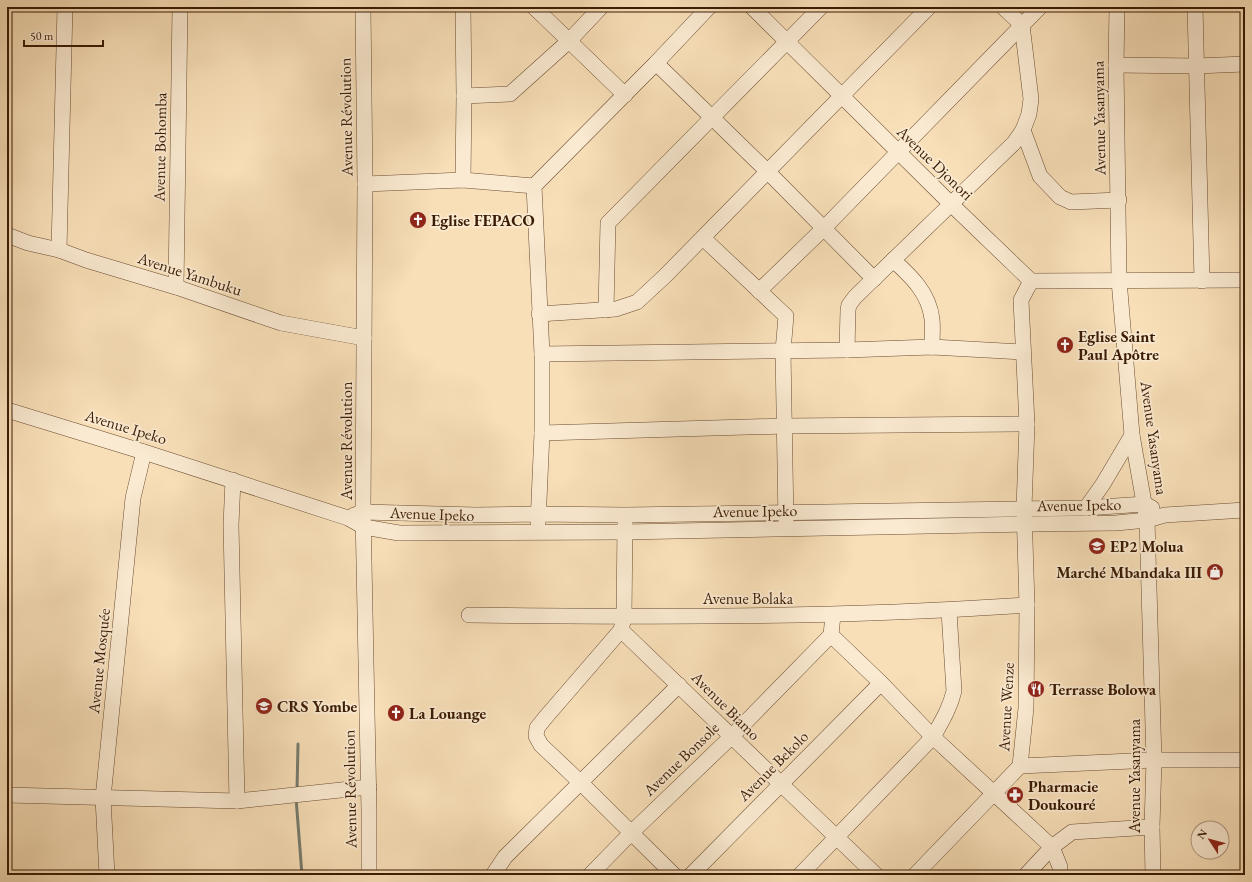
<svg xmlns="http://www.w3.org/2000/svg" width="1252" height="882" viewBox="0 0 1252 882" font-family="'EB Garamond',serif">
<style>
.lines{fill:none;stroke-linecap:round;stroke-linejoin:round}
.stream{stroke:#767c6e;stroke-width:3}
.minor-casing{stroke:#6a4c31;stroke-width:16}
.minor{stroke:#faead1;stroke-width:15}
.labels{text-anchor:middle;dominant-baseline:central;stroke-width:3.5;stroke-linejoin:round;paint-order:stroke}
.street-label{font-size:16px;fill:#3a1b04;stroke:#faead1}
.poi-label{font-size:16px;font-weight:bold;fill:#3a1b04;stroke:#faead1;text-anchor:start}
</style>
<rect width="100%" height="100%" fill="#f8dfb8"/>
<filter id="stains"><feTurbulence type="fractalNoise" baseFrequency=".005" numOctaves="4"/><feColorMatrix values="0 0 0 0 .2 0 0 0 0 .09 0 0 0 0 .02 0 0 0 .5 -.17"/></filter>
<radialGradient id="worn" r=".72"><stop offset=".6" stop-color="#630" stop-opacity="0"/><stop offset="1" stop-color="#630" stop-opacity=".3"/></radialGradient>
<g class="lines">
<g class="stream">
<polyline points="297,791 298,744"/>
<polyline points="296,798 302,875"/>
</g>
<g class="minor-casing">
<g id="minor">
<polyline points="363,7 365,184 363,512 369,811 369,875"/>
<polyline points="534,7 625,95"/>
<polyline points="752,7 951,204 1031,281 1245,280"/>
<polyline points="1117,7 1116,65 1119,280 1132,435 1147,520 1154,760 1152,827 1153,875"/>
<polyline points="1195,7 1202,281"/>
<polyline points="656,63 768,172 874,279"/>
<polyline points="1116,65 1196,66 1245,64"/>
<polyline points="464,96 510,94 569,41 601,7"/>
<polyline points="1023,130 1040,176 1060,197 1071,202 1119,200"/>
<polyline points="463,180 464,96 463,7"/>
<polyline points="365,184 463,180 534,186"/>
<polyline points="7,235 28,243 59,250 86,260 176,287 281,323 364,338"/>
<polyline points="703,238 786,316 783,351 786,521"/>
<polyline points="59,250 65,7"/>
<path d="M893 260C911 276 929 293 932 319 933 328 932 337 932 347"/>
<polyline points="176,287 180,7"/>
<polyline points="759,291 823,229 1040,7"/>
<polyline points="606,310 608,223 821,7"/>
<polyline points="539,314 616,309 637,302 665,276 929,7"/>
<polyline points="847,350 848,310 849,305 855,297 1014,143 1023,130 1029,114 1031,99 1022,25 1003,7"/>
<polyline points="542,354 847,350 932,347 1023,352"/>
<polyline points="7,410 144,452 348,518 364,527 399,533 625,532 1025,524 1116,523 1147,520 1165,515 1245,510"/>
<polyline points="542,433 785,426 1027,424"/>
<polyline points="233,480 231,525 237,801"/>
<polyline points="1086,508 1103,484 1132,435"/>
<polyline points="354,515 363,512 476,515 538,514 625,515 1086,508 1145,504 1152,508"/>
<polyline points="538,523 542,433 542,354 534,186 656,63 709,7"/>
<polyline points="625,523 624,617 621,630 781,784 876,875"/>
<path d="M469 615C655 617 841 618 1027 605"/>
<polyline points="833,615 831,635 881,683 933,737 1052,847 1060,867 1060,875"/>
<polyline points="621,630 545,718 537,728 536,736 541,745 580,782 674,875"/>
<polyline points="1020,766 1154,760 1245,760"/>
<polyline points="7,795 237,801 369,787"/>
<polyline points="107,875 103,798 133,498 144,452"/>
<polyline points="493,875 505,857 679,685"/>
<polyline points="590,875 631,833 731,737 831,635"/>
<polyline points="691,875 881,683"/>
<path d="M800 875 933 737C942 721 950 708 954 691L949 611"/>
<polyline points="915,875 1020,766 1026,708 1027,605 1024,508 1027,424 1021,300 1031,281"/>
<polyline points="1026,875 1052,847 1072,832 1152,827"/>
</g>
</g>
<use href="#minor" class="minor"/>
</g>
<defs>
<g id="church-disc" transform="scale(0.9)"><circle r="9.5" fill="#8f2418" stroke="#faead1"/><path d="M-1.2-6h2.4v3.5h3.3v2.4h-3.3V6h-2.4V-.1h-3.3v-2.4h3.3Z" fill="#fff"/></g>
<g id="school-disc" transform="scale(0.9)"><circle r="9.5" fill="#8f2418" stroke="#faead1"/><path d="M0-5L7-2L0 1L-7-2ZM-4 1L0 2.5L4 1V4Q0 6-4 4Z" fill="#fff"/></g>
<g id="shop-disc" transform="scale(0.9)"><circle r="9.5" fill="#8f2418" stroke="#faead1"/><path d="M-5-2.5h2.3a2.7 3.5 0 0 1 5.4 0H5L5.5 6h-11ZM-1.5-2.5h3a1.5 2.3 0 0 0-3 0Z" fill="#fff"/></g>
<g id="restaurant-disc" transform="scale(0.9)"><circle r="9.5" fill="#8f2418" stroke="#faead1"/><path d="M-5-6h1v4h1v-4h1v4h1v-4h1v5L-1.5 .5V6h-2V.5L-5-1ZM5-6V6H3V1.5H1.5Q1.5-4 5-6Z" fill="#fff"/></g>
<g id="pharmacy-disc" transform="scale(0.9)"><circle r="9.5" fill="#8f2418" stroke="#faead1"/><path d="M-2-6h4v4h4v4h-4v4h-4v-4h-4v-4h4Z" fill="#fff"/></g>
</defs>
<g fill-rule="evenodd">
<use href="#church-disc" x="418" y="220"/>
<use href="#church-disc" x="1065" y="345"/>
<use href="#school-disc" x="1097" y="546"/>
<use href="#shop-disc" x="1215" y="572"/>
<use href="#restaurant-disc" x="1036" y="689"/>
<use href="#school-disc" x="264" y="706"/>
<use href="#church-disc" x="396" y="713"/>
<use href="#pharmacy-disc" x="1015" y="795"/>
</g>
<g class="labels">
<g class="street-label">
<text transform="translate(346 117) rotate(-91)">Avenue Révolution</text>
<text transform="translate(1099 118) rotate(-91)">Avenue Yasanyama</text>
<text transform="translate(160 147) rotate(-89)">Avenue Bohomba</text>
<text transform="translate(935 163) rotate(44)">Avenue Djonori</text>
<text transform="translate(190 274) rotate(18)">Avenue Yambuku</text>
<text transform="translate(126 427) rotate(17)">Avenue Ipeko</text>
<text transform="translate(1154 438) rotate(82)">Avenue Yasanyama</text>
<text transform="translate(346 441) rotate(-90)">Avenue Révolution</text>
<text transform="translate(1079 505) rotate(-1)">Avenue Ipeko</text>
<text transform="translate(755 511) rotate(-1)">Avenue Ipeko</text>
<text transform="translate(432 514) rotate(2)">Avenue Ipeko</text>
<text x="748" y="598">Avenue Bolaka</text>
<text transform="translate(99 661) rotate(-84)">Avenue Mosquée</text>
<text transform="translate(726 706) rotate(45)">Avenue Biamo</text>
<text transform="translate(1006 707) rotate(-87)">Avenue Wenze</text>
<text transform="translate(681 759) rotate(-44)">Avenue Bonsole</text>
<text transform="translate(773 766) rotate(-45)">Avenue Bekolo</text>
<text transform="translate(1134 776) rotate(-90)">Avenue Yasanyama</text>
<text transform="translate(350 789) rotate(-91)">Avenue Révolution</text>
</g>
<g class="poi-label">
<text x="431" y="220">Eglise FEPACO</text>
<text x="1078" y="336">Eglise Saint<tspan x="1078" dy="18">Paul Apôtre</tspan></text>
<text x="1110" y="546">EP2 Molua</text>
<text x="1202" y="572" text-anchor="end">Marché Mbandaka III</text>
<text x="1049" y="689">Terrasse Bolowa</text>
<text x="277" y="706">CRS Yombe</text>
<text x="409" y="713">La Louange</text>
<text x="1028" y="786">Pharmacie<tspan x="1028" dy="18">Doukouré</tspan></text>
</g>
</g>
<rect width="1252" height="882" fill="none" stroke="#f8dfb8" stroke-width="24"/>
<rect x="8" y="8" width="1236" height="866" fill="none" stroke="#3a1b04" stroke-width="2"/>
<rect x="12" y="12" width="1228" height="858" fill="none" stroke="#3a1b04"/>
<g transform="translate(1210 840) rotate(306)"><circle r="19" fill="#faead1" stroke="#ad977f"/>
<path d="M0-3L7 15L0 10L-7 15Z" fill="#8f2418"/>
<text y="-6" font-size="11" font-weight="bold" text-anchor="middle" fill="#3a1b04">N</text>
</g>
<path d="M24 40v6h79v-6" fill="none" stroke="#3a1b04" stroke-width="2"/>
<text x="30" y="40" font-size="12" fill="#3a1b04" stroke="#faead1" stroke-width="3" paint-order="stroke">50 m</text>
<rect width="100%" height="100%" filter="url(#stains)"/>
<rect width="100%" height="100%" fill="url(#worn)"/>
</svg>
